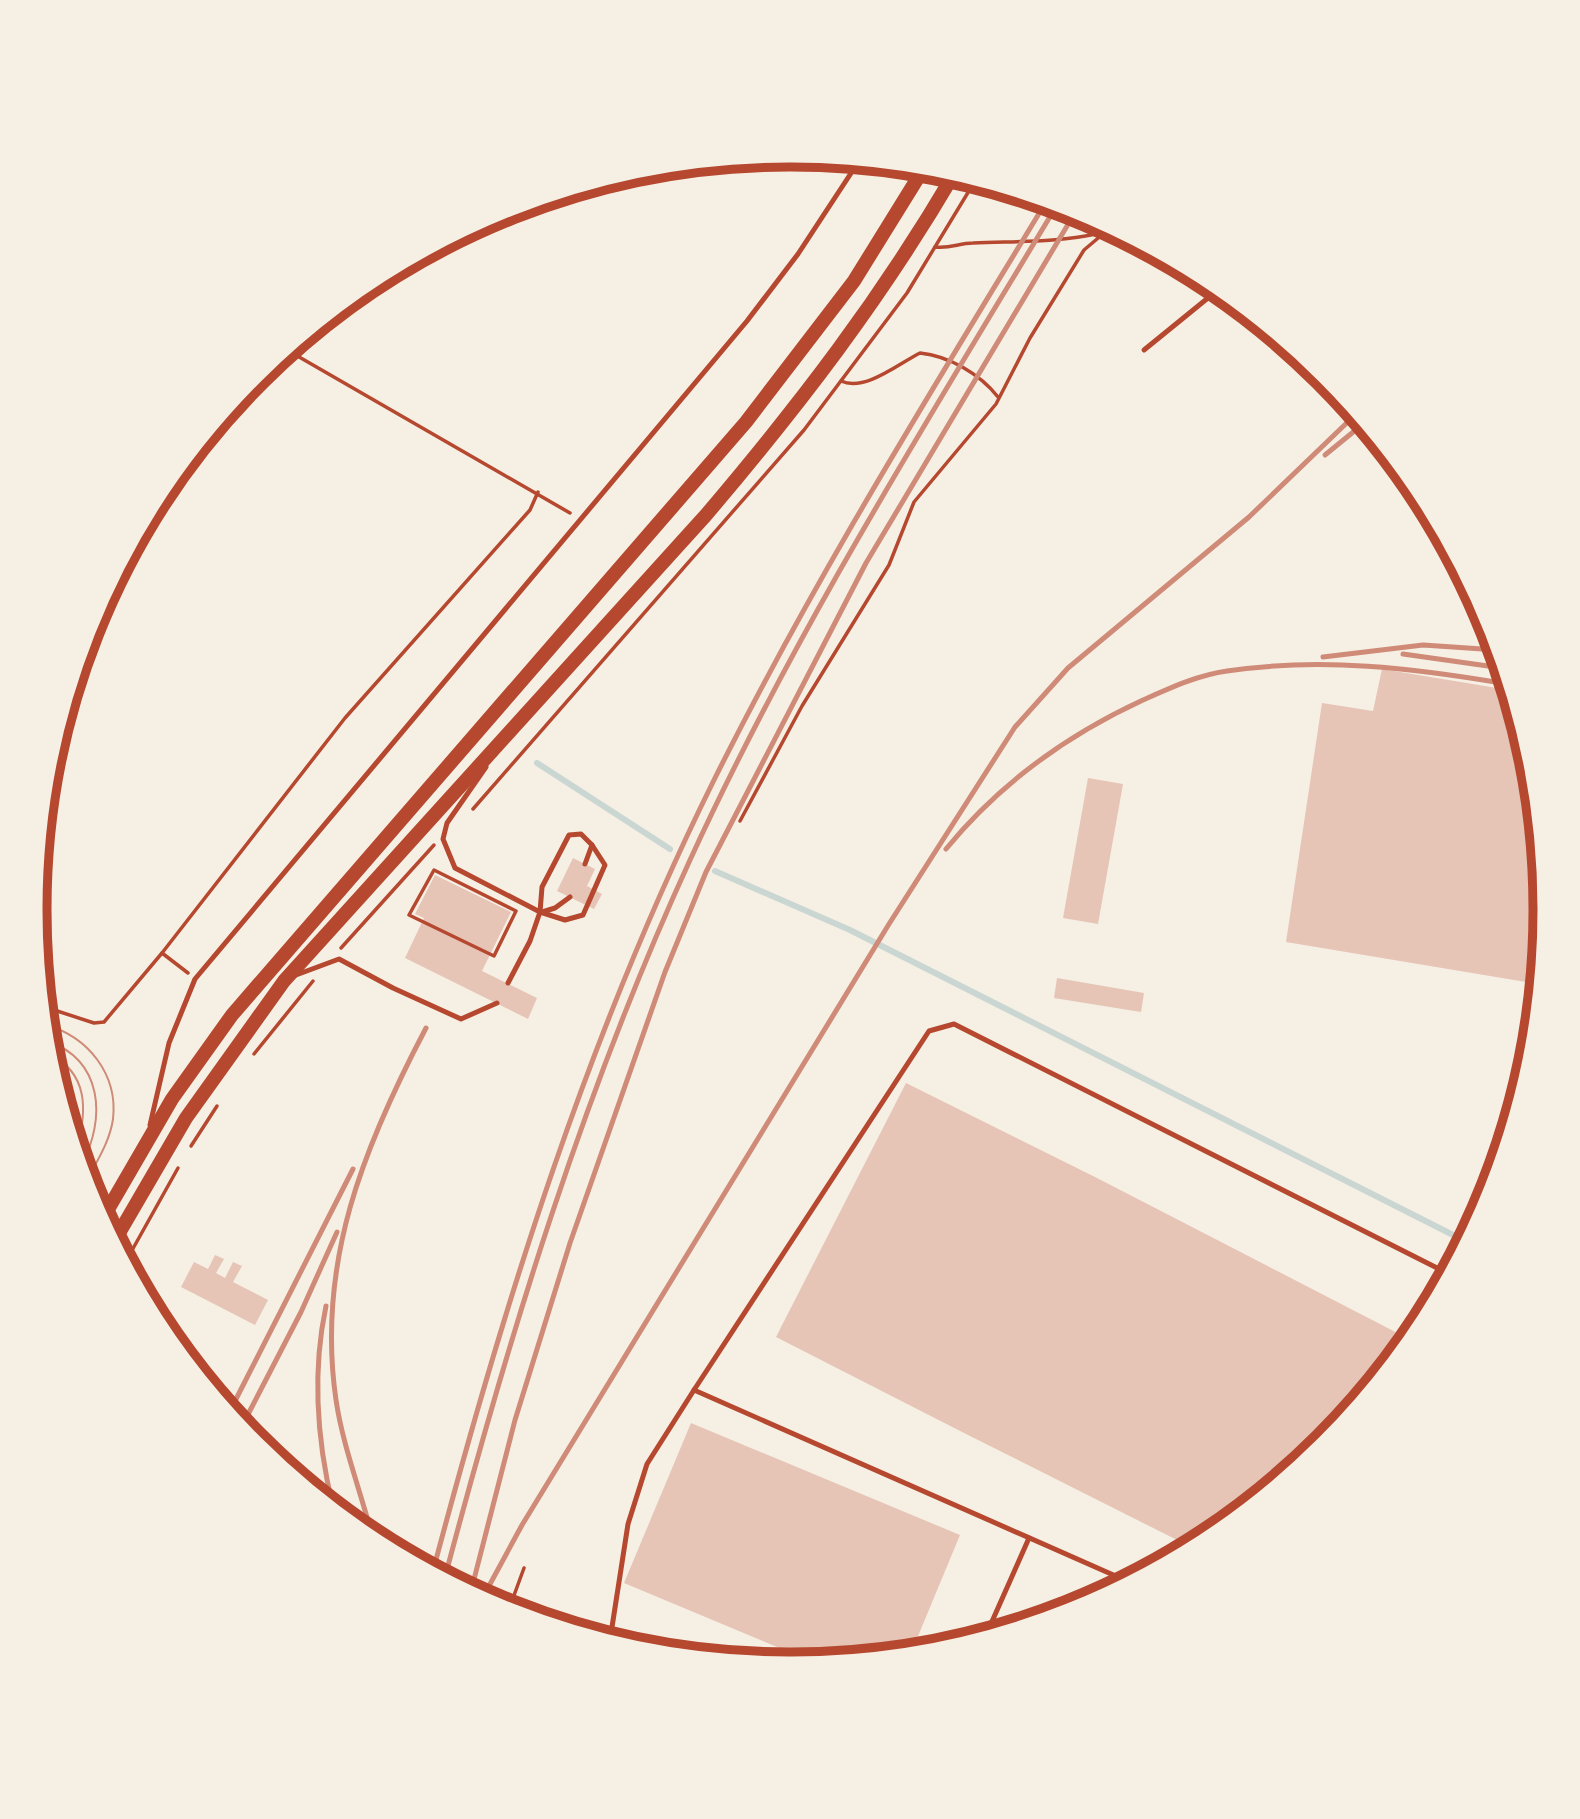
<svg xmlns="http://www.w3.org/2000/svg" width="1580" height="1819" viewBox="0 0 1580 1819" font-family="'Sofia Sans Condensed',sans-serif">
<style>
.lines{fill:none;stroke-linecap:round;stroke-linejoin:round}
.stream{stroke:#c9d6d2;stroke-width:6}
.building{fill:#e6c5b7}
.path{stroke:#b5482f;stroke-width:3.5}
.service{stroke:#b5482f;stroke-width:5}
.secondary{stroke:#b5482f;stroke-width:14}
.tram{stroke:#cf8b77;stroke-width:2}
.rail{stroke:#cf8b77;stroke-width:5}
.rim{fill:none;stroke:#b5482f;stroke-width:9}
</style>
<rect width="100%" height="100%" fill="#f6efe4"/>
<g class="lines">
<g class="stream">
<polyline points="537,763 670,849"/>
<polyline points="715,871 850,930 1465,1241"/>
</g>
</g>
<g class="building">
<polygon points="1382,669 1509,690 1531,763 1545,910 1538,984 1286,942 1322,703 1373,711"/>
<polygon points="1088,778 1123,784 1098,924 1063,918"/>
<polygon points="573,858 595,869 587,886 602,894 594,909 557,891"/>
<polygon points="435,875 511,912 482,971 537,998 528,1019 405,958 424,918 415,914"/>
<polygon points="1057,978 1144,993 1141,1012 1054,998"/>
<polygon points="906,1083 1097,1178 1409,1339 1324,1444 1209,1537 1191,1547 968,1435 776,1337"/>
<polygon points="215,1255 224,1259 216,1273 225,1278 233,1262 242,1266 233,1282 268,1300 255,1325 181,1287 194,1262 208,1269"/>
<polygon points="205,1381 231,1395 225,1406"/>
<polygon points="691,1423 960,1535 911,1653 813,1662 624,1583"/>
</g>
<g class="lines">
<g class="path">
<path d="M935 247C950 249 959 243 973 243 1016 241 1058 243 1100 233"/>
<polyline points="287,350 570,513"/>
<path d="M841 381C865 392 898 364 920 353 949 356 980 374 998 397"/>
<polyline points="473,809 804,430 907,293 975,181"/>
<polyline points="740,821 802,706 889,565 914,502 996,404 1030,338 1084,250 1110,228"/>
<polygon points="434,870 516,911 494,956 409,915"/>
<polyline points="341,948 434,845"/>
<polyline points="162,953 345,718 530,510 538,492"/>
<polyline points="45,1007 94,1023 104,1022 162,953 188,973"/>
<polyline points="254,1054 313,981"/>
<polyline points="191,1146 217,1106"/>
<polyline points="126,1261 178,1168"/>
<polyline points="509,1609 524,1568"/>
</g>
<g class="service">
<polyline points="1144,350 1219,289"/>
<polyline points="486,767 447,823 443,839 455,868 540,912 530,941 508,983"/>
<polyline points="540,912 542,887 569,835 581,834 592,845 585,864"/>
<polyline points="540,912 565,920 583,915 605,865 592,845"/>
<polyline points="542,912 555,908 570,897"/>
<polyline points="296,975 339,959 393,988 461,1019 497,1003"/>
<polyline points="150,1125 169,1043 195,979 747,321 798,254 859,161"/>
<polyline points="1127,1581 694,1390 929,1031 954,1024 1447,1273"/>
<polyline points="986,1635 1029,1538"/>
<polyline points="610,1640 628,1524 647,1464 694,1390"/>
</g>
<g class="secondary">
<polyline points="103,1218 172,1099 232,1015 746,422 854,281 924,168"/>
<path d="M115 1240 186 1118 284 981 706 515C801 403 880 300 954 174"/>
</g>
<g class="tram">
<path d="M46 1025C89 1037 118 1075 113 1119 110 1141 97 1161 87 1180"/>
<path d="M48 1041C103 1061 106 1118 82 1164"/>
<path d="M49 1054C89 1073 87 1111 77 1148"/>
</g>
<g class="rail">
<polyline points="1325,455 1363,424"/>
<polyline points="1403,654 1502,668"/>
<polyline points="1323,657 1423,645 1497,650"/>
<path d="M946 849C1000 783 1065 736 1143 700 1170 688 1198 675 1227 671 1321 657 1414 668 1507 684"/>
<path d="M326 1306C312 1372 317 1441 333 1507"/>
<polyline points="230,1411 353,1169"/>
<polyline points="242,1426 301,1312 337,1232"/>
<path d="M373 1539C361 1492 343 1447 336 1400 316 1263 364 1146 426 1028"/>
<path d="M433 1571C505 1299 589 1032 714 780 813 581 931 392 1046 202"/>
<path d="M445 1577C510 1332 584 1091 690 860 794 633 928 420 1057 205"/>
<polyline points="471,1591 515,1420 570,1243 665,972 706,872 866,563 1076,211"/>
<polyline points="483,1597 522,1525 889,924 1015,727 1068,668 1249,517 1356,414"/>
</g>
</g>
<path d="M0 0H1580V1819H0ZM789 167H791A742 742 0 0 1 1533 909V910A742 742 0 0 1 791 1652H789A742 742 0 0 1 47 910V909A742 742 0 0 1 789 167Z" fill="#f6efe4" fill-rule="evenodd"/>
<path class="rim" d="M789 167H791A742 742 0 0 1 1533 909V910A742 742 0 0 1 791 1652H789A742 742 0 0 1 47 910V909A742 742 0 0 1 789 167Z"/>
</svg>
